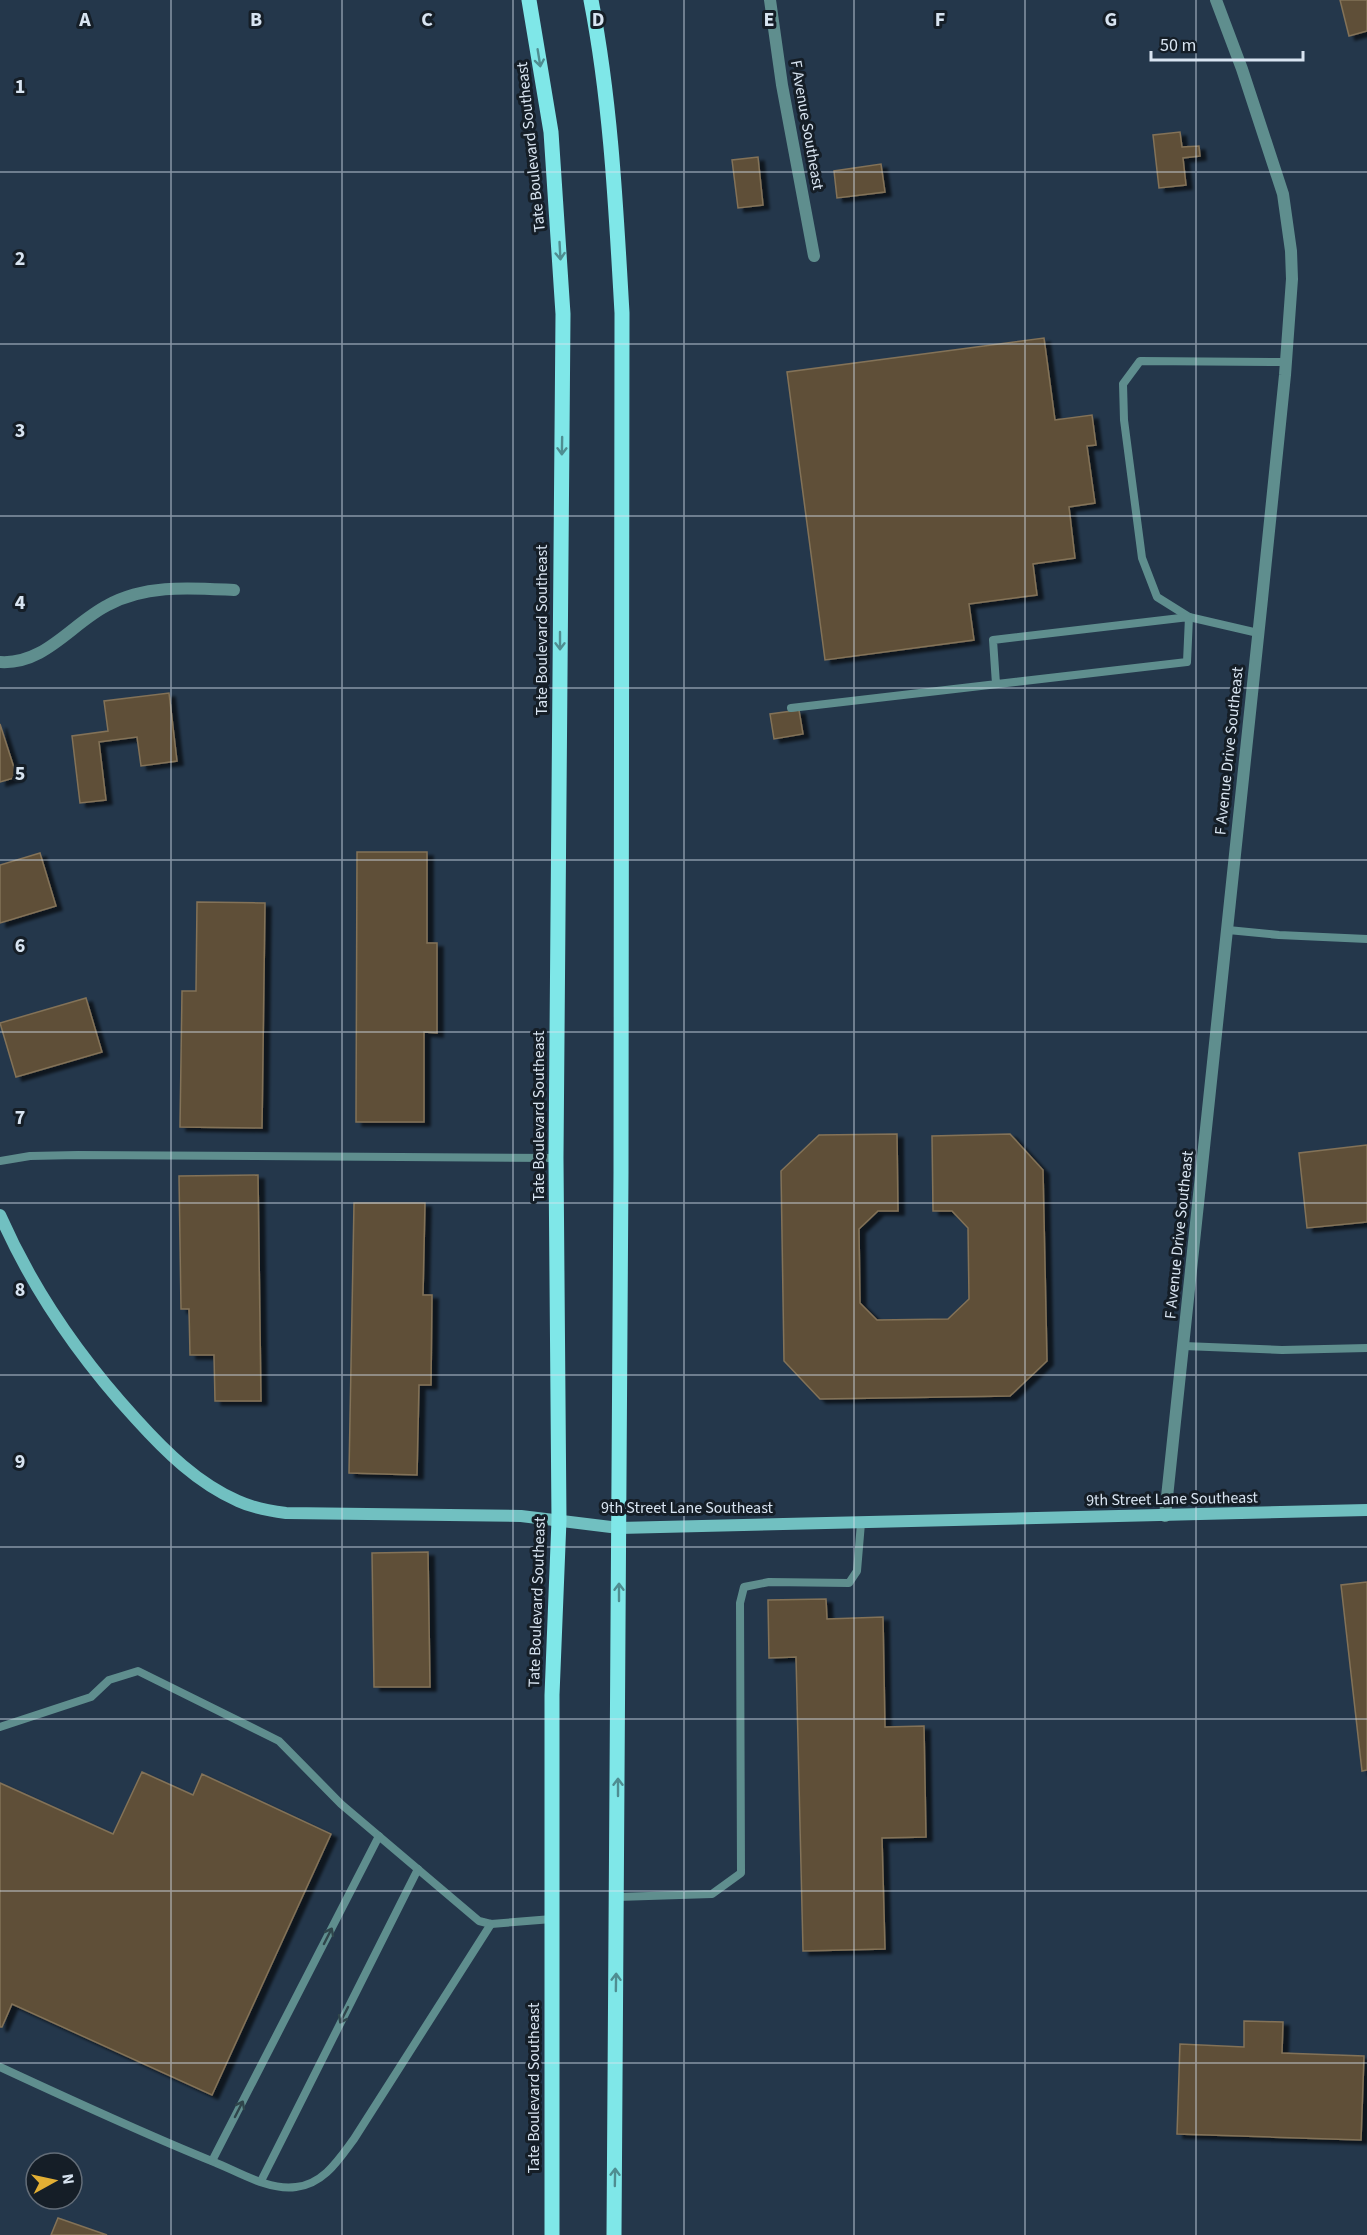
<svg xmlns="http://www.w3.org/2000/svg" width="1367" height="2235" viewBox="0 0 1367 2235" font-family="'Source Sans 3',sans-serif">
<style>
.building{fill:#5f5037;stroke:#837258;stroke-width:1.5;filter:url(#shadow)}
.lines{fill:none;stroke-linecap:round;stroke-linejoin:round}
.lane{stroke:#5f8e8e;stroke-width:8}
.street{stroke:#5f8e8e;stroke-width:12}
.secondary{stroke:#71c0c1;stroke-width:12}
.primary{stroke:#7fe7e8;stroke-width:15}
.oneway{stroke:#4f8d91}
.oneway2{stroke:#2f454b}
.grid{fill:none;stroke:#d8e4f1;stroke-width:1.5;stroke-opacity:0.55}
.labels{text-anchor:middle;dominant-baseline:central;stroke-width:6;stroke-linejoin:round;paint-order:stroke}
.street-label{font-size:16px;fill:#d8e4f1;stroke:#151e27}
.grid-label{font-size:20px;text-anchor:middle;font-weight:bold;fill:#d8e4f1;stroke:#151e27;stroke-width:6;stroke-linejoin:round;paint-order:stroke}
</style>
<defs>
<filter id="shadow"><feDropShadow dx="6" dy="4" stdDeviation="1.5" flood-color="#0009"/></filter>
</defs>
<rect width="100%" height="100%" fill="#24374b"/>
<g class="building">
<polygon points="1340,0 1367,0 1367,31 1349,36"/>
<polygon points="1180,132 1182,147 1199,146 1200,156 1183,158 1186,185 1159,188 1153,135"/>
<polygon points="758,157 763,205 738,208 732,160"/>
<polygon points="881,164 885,192 837,198 834,171"/>
<polygon points="1044,338 1055,420 1092,415 1096,445 1087,446 1095,503 1069,507 1075,558 1033,564 1037,595 969,604 974,640 825,660 787,372"/>
<polygon points="169,693 177,761 141,766 137,737 99,742 106,800 80,803 72,736 108,731 104,701"/>
<polygon points="799,710 803,734 774,739 770,714"/>
<polygon points="0,724 17,777 0,782"/>
<polygon points="357,852 427,852 427,943 437,943 437,1033 424,1032 424,1122 356,1122"/>
<polygon points="40,853 56,906 0,923 0,865"/>
<polygon points="197,902 265,903 262,1128 180,1127 182,991 196,991"/>
<polygon points="86,998 102,1052 16,1077 0,1023"/>
<polygon points="897,1134 898,1211 878,1211 859,1229 860,1303 877,1320 948,1319 969,1299 968,1228 952,1211 933,1211 932,1136 1010,1134 1043,1170 1047,1361 1010,1396 820,1399 784,1361 781,1171 819,1135"/>
<polygon points="1367,1145 1367,1222 1307,1228 1299,1153"/>
<polygon points="258,1175 261,1401 215,1401 214,1355 190,1355 189,1309 181,1309 179,1176"/>
<polygon points="354,1203 425,1203 423,1295 432,1295 431,1385 419,1385 417,1475 349,1473"/>
<polygon points="428,1552 430,1687 374,1687 372,1553"/>
<polygon points="1367,1582 1367,1770 1362,1771 1341,1585"/>
<polygon points="826,1599 827,1619 883,1617 885,1727 924,1726 926,1837 882,1838 885,1949 803,1951 796,1657 769,1658 768,1600"/>
<polygon points="142,1772 193,1795 202,1774 331,1834 212,2095 12,2004 2,2027 0,2027 0,1783 113,1834"/>
<polygon points="1244,2021 1283,2022 1282,2053 1364,2056 1361,2140 1177,2134 1180,2044 1244,2047"/>
<polygon points="58,2218 107,2235 51,2235"/>
</g>
<g class="lines">
<g class="lane">
<polyline points="1258,633 1189,617 1157,597 1142,558 1124,420 1123,384 1140,361 1286,362"/>
<polyline points="791,708 1187,662 1189,617 993,640 996,684"/>
<polyline points="1228,930 1279,935 1367,939"/>
<polyline points="0,1161 30,1156 78,1155 556,1158"/>
<polyline points="1184,1346 1282,1350 1367,1348"/>
<polyline points="0,1727 91,1697 109,1680 138,1671 279,1741 341,1804 479,1921 491,1924 552,1919"/>
<polyline points="617,1897 712,1894 741,1873 740,1603 744,1587 769,1582 849,1583 857,1571 861,1523"/>
<path d="M0 2067C71 2100 142 2133 214 2162 239 2172 269 2191 296 2187 324 2184 339 2159 354 2139L491 1924"/>
<polyline points="212,2161 379,1836"/>
<polyline points="261,2181 418,1869"/>
</g>
<g class="street">
<polyline points="770,0 782,85 814,256"/>
<path d="M0 662C45 665 72 623 108 605 146 584 192 588 234 590"/>
<polyline points="1165,1516 1262,599 1285,375 1292,279 1291,251 1283,194 1242,69 1216,0"/>
</g>
<path class="secondary" d="M0 1215C33 1290 80 1358 136 1419 165 1451 197 1483 238 1501 253 1508 270 1511 286 1513L521 1516 619 1528 1367 1510"/>
<g class="primary">
<polyline points="529,0 551,132 563,314 556,1158 559,1520 552,1695 552,2235"/>
<path d="M591 0C611 103 616 209 622 313L621 1172 614 2235"/>
</g>
</g>
<defs><path id="oneway-shaft" d="M-6 0H5M1.5-3L5.5 0L1.5 3" fill="none" stroke-width="1.6" stroke-linecap="round" stroke-linejoin="round" transform="scale(1.5)"/></defs>
<g class="oneway">
<use href="#oneway-shaft" transform="translate(539 58) rotate(81)"/>
<use href="#oneway-shaft" transform="translate(560 251) rotate(87)"/>
<use href="#oneway-shaft" transform="translate(562 446) rotate(91)"/>
<use href="#oneway-shaft" transform="translate(560 641) rotate(90)"/>
<use href="#oneway-shaft" transform="translate(619 1592) rotate(-90)"/>
<use href="#oneway-shaft" transform="translate(618 1787) rotate(-90)"/>
<use href="#oneway-shaft" transform="translate(616 1982) rotate(-89)"/>
<use href="#oneway-shaft" transform="translate(615 2177) rotate(-89)"/>
</g>
<g class="oneway2">
<use href="#oneway-shaft" transform="translate(328 1936) rotate(-63)"/>
<use href="#oneway-shaft" transform="translate(344 2015) rotate(117)"/>
<use href="#oneway-shaft" transform="translate(239 2109) rotate(-63)"/>
</g>
<path class="grid" d="M171 0V2235M342 0V2235M513 0V2235M684 0V2235M854 0V2235M1025 0V2235M1196 0V2235M0 172H1367M0 344H1367M0 516H1367M0 688H1367M0 860H1367M0 1032H1367M0 1203H1367M0 1375H1367M0 1547H1367M0 1719H1367M0 1891H1367M0 2063H1367"/>
<g class="labels">
<g class="street-label">
<text transform="translate(807 125) rotate(80)">F Avenue Southeast</text>
<text transform="translate(531 147) rotate(-96)">Tate Boulevard Southeast</text>
<text transform="translate(542 630) rotate(-90)">Tate Boulevard Southeast</text>
<text transform="translate(1229 751) rotate(-84)">F Avenue Drive Southeast</text>
<text transform="translate(539 1116) rotate(-90)">Tate Boulevard Southeast</text>
<text transform="translate(1179 1235) rotate(-84)">F Avenue Drive Southeast</text>
<text transform="translate(1172 1499) rotate(-1)">9th Street Lane Southeast</text>
<text x="687" y="1508">9th Street Lane Southeast</text>
<text transform="translate(537 1602) rotate(-88)">Tate Boulevard Southeast</text>
<text transform="translate(534 2088) rotate(-90)">Tate Boulevard Southeast</text>
</g>
</g>
<g class="grid-label">
<text x="85" y="26">A</text>
<text x="256" y="26">B</text>
<text x="427" y="26">C</text>
<text x="598" y="26">D</text>
<text x="769" y="26">E</text>
<text x="940" y="26">F</text>
<text x="1111" y="26">G</text>
<text x="20" y="93">1</text>
<text x="20" y="265">2</text>
<text x="20" y="437">3</text>
<text x="20" y="609">4</text>
<text x="20" y="780">5</text>
<text x="20" y="952">6</text>
<text x="20" y="1124">7</text>
<text x="20" y="1296">8</text>
<text x="20" y="1468">9</text>
</g>
<g transform="translate(54 2181) rotate(82)"><circle r="28" fill="#151e27" stroke="#636d78" stroke-width="1.5"/>
<path d="M0-4.5L10 22L0 15L-10 22Z" fill="#e2af34"/>
<text y="-9" font-size="16" font-weight="bold" text-anchor="middle" fill="#d8e4f1">N</text>
</g>
<path d="M1151 51v9h152v-9" fill="none" stroke="#d8e4f1" stroke-width="3"/>
<text x="1160" y="51" font-size="18" fill="#d8e4f1" stroke="#151e27" stroke-width="4.5" paint-order="stroke">50 m</text>
</svg>
